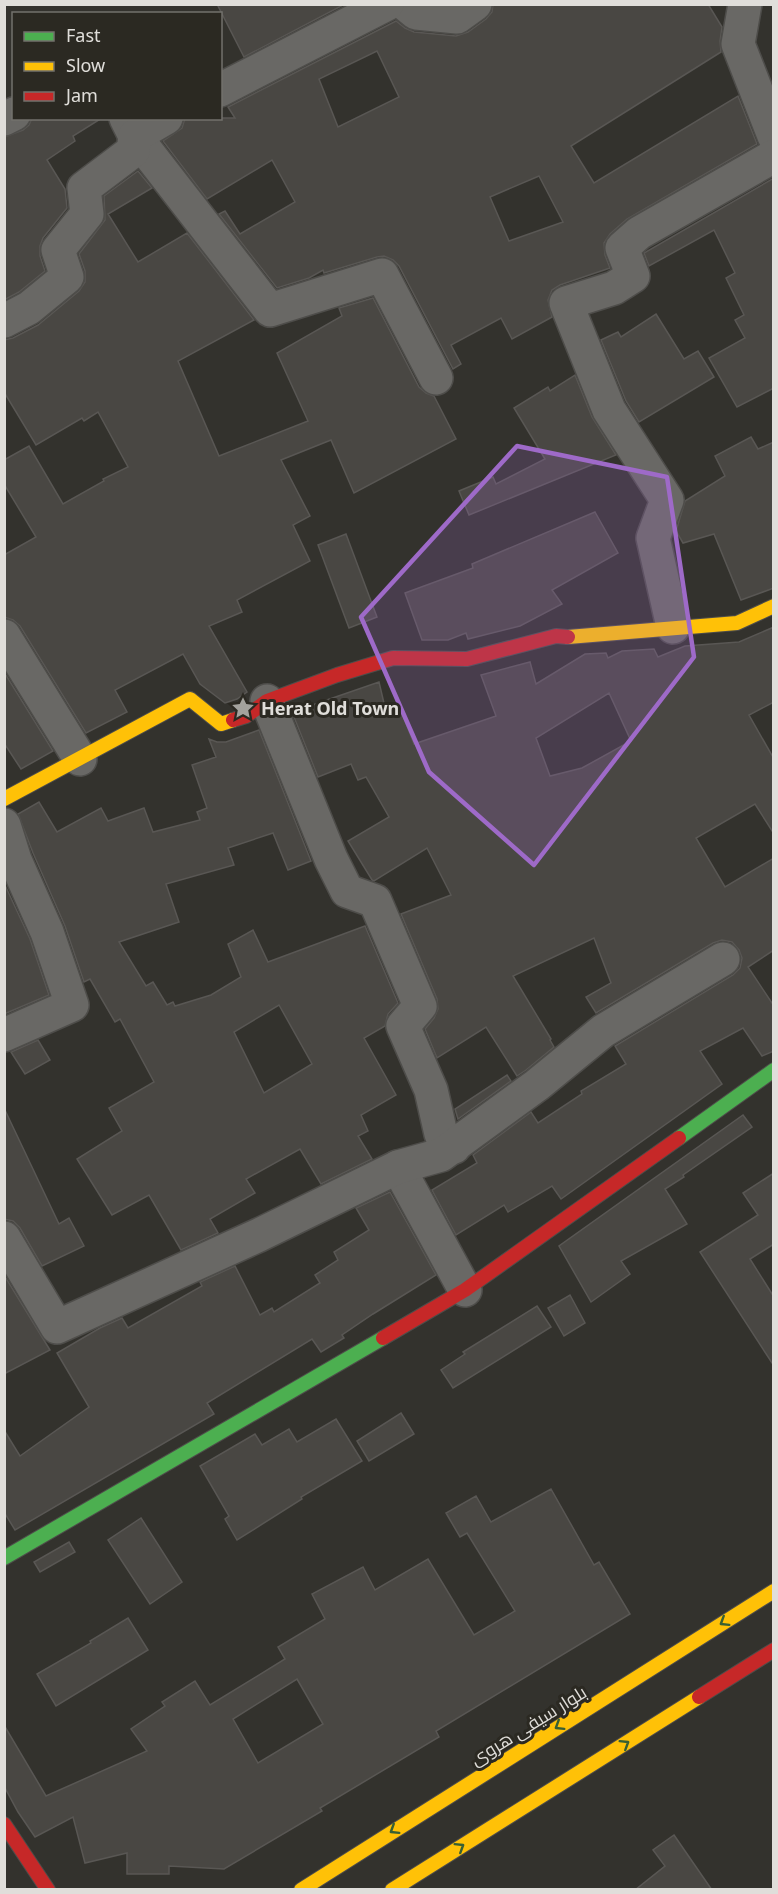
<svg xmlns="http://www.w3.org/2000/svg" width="778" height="1894" viewBox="0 0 778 1894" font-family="'Noto Sans',Cairo,sans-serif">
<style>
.building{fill:#494743;stroke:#595754;stroke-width:1.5;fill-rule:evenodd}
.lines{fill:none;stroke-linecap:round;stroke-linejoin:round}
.street-casing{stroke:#4e4d4a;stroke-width:36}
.fast-casing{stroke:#4e4d4a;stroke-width:16}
.slow-casing{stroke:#4e4d4a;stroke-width:16}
.jam-casing{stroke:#4e4d4a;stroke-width:16}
.street{stroke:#696865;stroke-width:33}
.fast{stroke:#4caf50;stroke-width:14}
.slow{stroke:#ffc107;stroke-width:14}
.jam{stroke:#c62828;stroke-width:14}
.oneway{stroke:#385f34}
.marked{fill:#9e6ac8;fill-opacity:0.2;stroke:#9e6ac8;stroke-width:4.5;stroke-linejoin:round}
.labels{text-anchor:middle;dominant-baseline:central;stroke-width:6;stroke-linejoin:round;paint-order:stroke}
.poi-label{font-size:18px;font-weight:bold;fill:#e0deda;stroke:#2b2922;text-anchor:start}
.street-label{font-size:18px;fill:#e0deda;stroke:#2b2922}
</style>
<rect width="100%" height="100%" fill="#33322d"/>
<g class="building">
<polygon points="217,4 345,4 244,57"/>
<path d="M493 4H708L722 27 720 41 721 52 571 146 594 183 738 96 757 144 627 219 610 234 604 243 605 255 610 268 560 285 552 290 548 300 552 317 512 339 501 318 451 345 461 364 453 369 399 266 393 260 384 256 377 257 324 273 323 270 309 278 277 288 219 214 225 211 240 234 295 202 272 160 207 199 163 141 182 128 185 118H235L228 107 396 21 405 28 414 32 456 36 468 32 486 19 492 12ZM377 51 399 97 338 127 319 79ZM539 176 563 222 509 241 490 197Z"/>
<polygon points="32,118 102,118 73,136 75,141 47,160 65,189 67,208 43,238 40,246 40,256 45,271 19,292 4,300 4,137 23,130 29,125"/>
<polygon points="138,171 152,188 108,214 138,262 187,233 254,320 178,361 219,456 308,421 277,353 342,316 339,308 373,298 419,387 426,393 434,396 456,439 354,493 331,440 281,460 310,516 293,525 310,561 237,600 242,612 209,626 247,692 237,699 225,703 200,684 183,654 115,690 127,712 86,733 20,626 13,620 4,617 4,555 36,537 4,484 4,460 29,446 63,504 104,481 103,479 128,467 98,412 84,421 82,418 36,445 4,392 4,340 13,338 38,325 79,291 85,282 85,271 79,254 105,220 104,196"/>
<polygon points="774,178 774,388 737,407 709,358 745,338 735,320 744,315 726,278 735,273 714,230 649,266 644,253"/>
<polygon points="656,314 684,359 698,351 714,377 639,422 626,401 601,340 618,332 621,337"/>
<polygon points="575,375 592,417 616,455 469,515 459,491 493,477 496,484 545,459 514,408 548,387 550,391"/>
<polygon points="751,437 758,449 774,442 774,588 741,600 714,534 683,543 676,531 685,501 725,476 715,456"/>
<polygon points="595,512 618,553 552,590 562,604 520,626 468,639 466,633 448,640 422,640 405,593 473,568 472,564"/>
<polygon points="346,534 377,617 349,628 318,545"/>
<path d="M774 627V702L749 715 774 759V834L755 804 696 838 725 887 774 858V950L748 967 774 1006V1051L762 1056 743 1028 700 1051 722 1084 561 1199 552 1186 508 1212 504 1205 456 1235 432 1190 477 1163 473 1155 531 1112 538 1123 582 1094 581 1091 626 1064 615 1046 733 975 740 968 742 958 739 950 732 942 722 940 713 943 596 1013 586 997 611 983 594 938 513 976 551 1039 550 1040 554 1047 526 1070 517 1076 486 1027 437 1058 425 1029 434 1018 438 1009 437 999 401 914 451 895 427 848 374 881 372 880 348 841 389 817 366 777 358 780 351 764 318 777 292 712 379 682 387 716 401 711 414 744 496 716 481 675 530 662 536 684 585 654 606 653 608 658 622 651 654 649 658 657 685 646 739 642ZM609 693 631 741 582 768 550 776 536 738Z"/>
<polygon points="4,672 53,751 21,769 4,743"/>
<path d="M259 730 311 861 288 870 273 833 228 848 234 865 166 884 179 922 119 942 146 986 153 982 167 1005 173 1002 175 1006 211 995 241 977 228 944 253 930 268 962 365 926 398 1003 388 1014 385 1026 364 1038 396 1095 361 1115 368 1131 358 1136 372 1159 321 1184 300 1149 246 1179 255 1193 210 1219 218 1233 181 1250 149 1195 112 1215 77 1159 122 1131 109 1108 154 1082 120 1019 115 1022 90 979 84 982 65 926 33 853 18 814 39 802 57 832 101 808 108 821 144 808 153 832 200 820 197 812 207 808 192 765 216 757 209 739 217 742H226ZM279 1005 312 1064 264 1093 234 1032Z"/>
<polygon points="4,883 30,939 49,995 4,1014"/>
<polygon points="38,1040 50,1060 25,1074 11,1052"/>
<polygon points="507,1075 511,1081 458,1119 455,1109"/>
<polygon points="4,1108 59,1224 69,1218 84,1246 42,1266 20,1228 13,1221 4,1219"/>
<polygon points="743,1115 752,1127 683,1175 684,1177 665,1189 687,1224 621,1261 630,1274 591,1302 559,1246"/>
<polygon points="774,1173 774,1244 750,1259 774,1297 774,1366 700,1252 758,1215 743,1193"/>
<polygon points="390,1192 436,1275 373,1314 342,1335 344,1338 321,1352 312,1339 207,1403 214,1414 15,1530 4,1512 4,1430 20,1456 89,1407 57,1353 100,1328 122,1318 128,1328 202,1286 200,1282 235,1266 260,1315 272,1308 274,1312 320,1283 315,1275 338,1260 334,1252 369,1230 356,1208"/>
<polygon points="4,1275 50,1350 4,1374"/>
<polygon points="570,1295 585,1323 564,1336 548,1308"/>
<polygon points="537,1306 551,1327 453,1388 441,1370 465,1354 463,1352"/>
<polygon points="401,1413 414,1434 369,1461 357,1441"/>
<polygon points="336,1419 362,1461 301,1497 302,1499 237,1540 225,1519 229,1516 200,1466 255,1434 262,1445 289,1429 297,1442"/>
<path d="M551 1489 594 1565 599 1562 630 1614 436 1731 439 1737 320 1808 322 1811 224 1869 169 1866V1874H127V1853L85 1863 73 1817 35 1837 18 1812 4 1786V1725L46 1796 147 1751 131 1729 165 1706 162 1702 195 1681 210 1705 285 1659 278 1647 325 1619 312 1594 363 1567 375 1590 428 1559 474 1635 515 1611 467 1533 460 1537 446 1513 476 1496 491 1522ZM297 1679 323 1724 258 1763 233 1719Z"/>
<polygon points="141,1518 182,1582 150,1604 108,1540"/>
<polygon points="69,1542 75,1552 40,1572 34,1562"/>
<polygon points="128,1618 148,1650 56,1706 37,1674 91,1643 90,1641"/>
<polygon points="674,1835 712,1890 635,1890 665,1866 653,1850"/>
</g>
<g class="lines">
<g class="street-casing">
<g id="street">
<polyline points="405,4 416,13 457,17 475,4"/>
<polyline points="745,4 738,44 774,136"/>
<polyline points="220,90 387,4"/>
<polyline points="126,118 135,136 270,310 382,275 436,378"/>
<polyline points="4,119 14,114"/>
<polyline points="4,321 29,308 67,277 58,250 87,214 84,188 133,151 135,136 166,118"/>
<polyline points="673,627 653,538 667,500 609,410 566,303 614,288 633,276 622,248 639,233 774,156"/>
<polyline points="4,636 80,759"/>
<polyline points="267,701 331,859 347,891 375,901 420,1006 403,1026 431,1090 441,1134 454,1147"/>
<polyline points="4,825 15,860 47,932 72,1005 4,1035"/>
<polyline points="398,1167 465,1290"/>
<polyline points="4,1238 57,1327 259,1235 398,1167 441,1155 537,1085 603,1031 723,959"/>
</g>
</g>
<g class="fast-casing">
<g id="fast">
<polyline points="679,1138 774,1070"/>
<polyline points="4,1558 383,1338"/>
</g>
</g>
<g class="slow-casing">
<g id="slow">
<polyline points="568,637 737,623 774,606"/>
<polyline points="4,799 190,699 221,724 233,720"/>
<polyline points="301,1890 774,1591"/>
<polyline points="392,1890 699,1697"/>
</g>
</g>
<g class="jam-casing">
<g id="jam">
<polyline points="233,720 246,716 267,701 337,675 393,658 467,659 556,636 568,637"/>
<polyline points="383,1338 465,1290 679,1138"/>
<polyline points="699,1697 774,1650"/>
<polyline points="4,1824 48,1890"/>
</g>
</g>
<use href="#street" class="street"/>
<use href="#fast" class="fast"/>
<use href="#slow" class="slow"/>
<use href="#jam" class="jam"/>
</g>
<defs><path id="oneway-chevron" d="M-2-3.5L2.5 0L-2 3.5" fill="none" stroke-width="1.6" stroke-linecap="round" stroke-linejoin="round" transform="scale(1.5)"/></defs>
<g class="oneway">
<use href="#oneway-chevron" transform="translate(724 1622) rotate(148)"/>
<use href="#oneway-chevron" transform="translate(559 1726) rotate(148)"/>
<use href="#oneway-chevron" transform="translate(625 1744) rotate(-32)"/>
<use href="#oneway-chevron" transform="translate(394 1830) rotate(148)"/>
<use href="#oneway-chevron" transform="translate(460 1847) rotate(-32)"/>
</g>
<path class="marked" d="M517 446 667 477 694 657 534 865 429 772 361 617Z"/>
<defs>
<g id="sight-bare" transform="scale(1.8)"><path d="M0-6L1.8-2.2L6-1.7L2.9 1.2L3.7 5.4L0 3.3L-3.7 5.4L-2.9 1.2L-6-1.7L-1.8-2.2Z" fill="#a3a29d" stroke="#2b2922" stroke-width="2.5" paint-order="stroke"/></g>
</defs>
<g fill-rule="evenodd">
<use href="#sight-bare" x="243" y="708"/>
</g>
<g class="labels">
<g class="poi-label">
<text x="261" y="708">Herat Old Town</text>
</g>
<g class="street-label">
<text transform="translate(528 1725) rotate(-32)">بلوار سیفی هروی</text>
</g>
</g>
<rect width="778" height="1894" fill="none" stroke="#e0deda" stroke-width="12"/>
<rect x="12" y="12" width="210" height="108" fill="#2b2922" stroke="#73716c" stroke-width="1.5"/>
<rect x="24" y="32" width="30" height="9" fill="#4caf50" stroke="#73716c" stroke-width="1.5"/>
<text x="66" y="42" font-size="18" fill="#e0deda">Fast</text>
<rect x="24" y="62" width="30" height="9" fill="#ffc107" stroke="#73716c" stroke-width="1.5"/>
<text x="66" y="72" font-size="18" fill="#e0deda">Slow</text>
<rect x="24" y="92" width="30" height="9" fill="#c62828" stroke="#73716c" stroke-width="1.5"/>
<text x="66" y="102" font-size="18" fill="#e0deda">Jam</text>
</svg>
